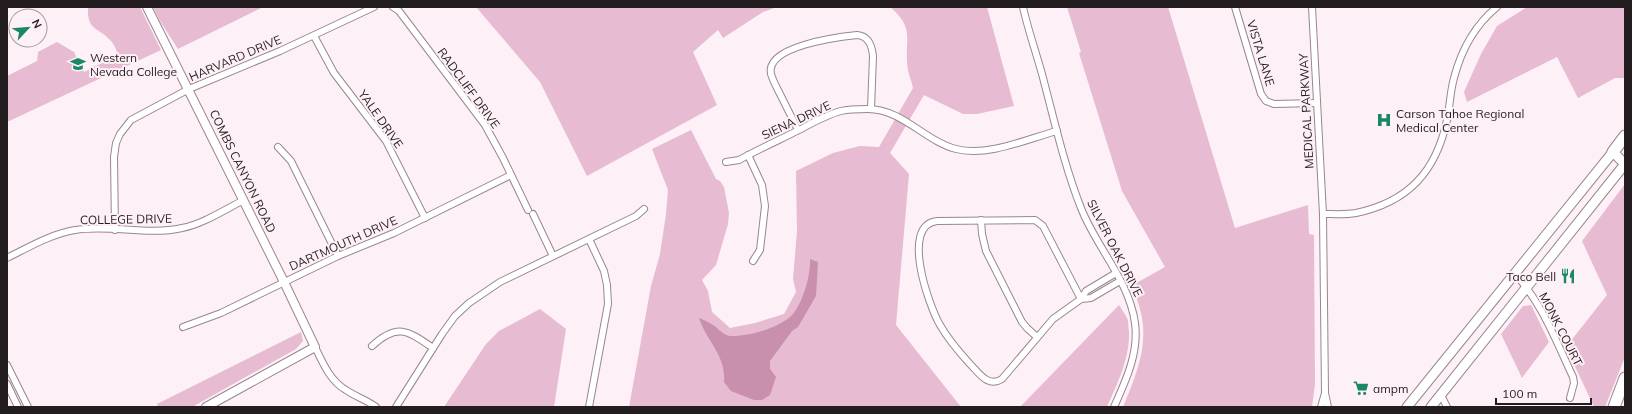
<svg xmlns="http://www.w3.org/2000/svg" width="1632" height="414" viewBox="0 0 1632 414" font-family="Mulish,sans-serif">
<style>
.green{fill:#e7bbd1}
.water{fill:#c890ad}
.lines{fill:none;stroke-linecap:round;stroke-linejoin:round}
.street-casing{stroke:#998690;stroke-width:8}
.secondary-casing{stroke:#998690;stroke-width:10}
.primary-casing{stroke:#998690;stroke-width:11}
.highway-casing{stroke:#998690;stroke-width:13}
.street{stroke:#fff;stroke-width:6}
.secondary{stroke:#fff;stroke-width:8}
.primary{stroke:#fff;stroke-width:9}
.highway{stroke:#fff;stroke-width:11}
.labels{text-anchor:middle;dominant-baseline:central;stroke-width:4;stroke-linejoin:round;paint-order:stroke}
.street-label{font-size:12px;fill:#241d20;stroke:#fdf0f6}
.poi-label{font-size:12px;fill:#241d20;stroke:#fdf0f6;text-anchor:start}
</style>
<rect width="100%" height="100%" fill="#fdf0f6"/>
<g class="green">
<path d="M88 7H140L161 50 7 122V76L37 61 38 52 57 42 74 52 84 72 118 55C117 51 114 44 111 41 98 26 87 32 88 7Z"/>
<polygon points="153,7 263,7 178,49 160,21"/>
<polygon points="476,7 777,7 763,12 723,38 718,30 693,52 717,105 587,176 540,82"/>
<path d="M890 7H987L1014 106 977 114H963L924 95 890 153 909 174 896 325 961 407H629L651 286 660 254 666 214 668 190 652 149 691 130 716 179 720 181 724 187 729 213 728 224 716 265 702 280 708 291 712 312 730 328 755 323 784 314 796 292 793 279 797 231 796 171 833 153 860 146 879 147 913 88C912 82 909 76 908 70 903 41 917 30 890 7Z"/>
<path d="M1067 7H1168L1235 228 1308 205 1309 234 1314 235 1315 384 1312 407H1123C1141 364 1154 331 1131 286L1165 267 1122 191 1079 53 1081 52Z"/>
<polygon points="1527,7 1625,7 1625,78 1615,78 1578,98 1557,57 1467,102 1464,92 1481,54 1497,26"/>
<polygon points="1625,184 1625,357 1605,407 1594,407 1566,347 1607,295 1582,241"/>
<path d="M1119 305C1122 310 1125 314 1127 318 1129 322 1128 327 1129 331 1130 358 1118 382 1107 407H1020Z"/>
<polygon points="1531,305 1549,342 1522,378 1501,334 1523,306"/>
<polygon points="540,309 566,329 554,407 444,407 486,344 499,331"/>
<polygon points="301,332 303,341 296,349 192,407 158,407 157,404"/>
</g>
<path class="water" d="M810 259 818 262 816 296 798 327 792 331 770 361V369L776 377 770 395 762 400H754L731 391 724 382C726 355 707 342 699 318 704 320 709 322 713 325 719 329 724 336 731 336 748 337 782 327 793 314 803 302 811 274 810 259Z"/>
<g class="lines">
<g class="street-casing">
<g id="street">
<polyline points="393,7 399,11 485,125 503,158 528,210"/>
<path d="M1023 7C1028 30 1036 52 1042 74 1054 119 1064 165 1081 208 1096 247 1129 280 1135 323 1139 353 1126 380 1114 407"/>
<polyline points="1235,7 1261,94 1266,101 1274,104 1317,103"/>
<polyline points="1312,7 1323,214 1325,393 1328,407"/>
<polyline points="314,36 334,73 386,141 425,218"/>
<path d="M798 130C792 118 786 106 780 94 777 88 773 81 771 74 765 46 838 37 857 35 869 36 872 46 873 56L871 109"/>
<polyline points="278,147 291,161 338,256"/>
<polyline points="748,155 762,185 765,206 760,250 753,261"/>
<path d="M726 162 739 160C759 149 779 140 799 130 812 123 826 115 841 111 849 109 859 109 868 109 902 109 925 141 956 149 988 157 1027 139 1057 131"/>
<polyline points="533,214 553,256"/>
<path d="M1323 214C1333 214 1345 215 1356 213 1408 202 1436 172 1447 120 1450 106 1450 92 1454 78 1461 51 1475 25 1497 7"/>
<polyline points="981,220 982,234 986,251 1022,322 1027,328 1037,337"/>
<polyline points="115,230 114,157 116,143 120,134 131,120 189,89 280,51 374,7"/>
<polyline points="589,239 604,271 607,285 608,304 589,407"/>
<path d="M7 258C29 247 51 234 75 230 110 224 147 236 182 228 203 224 224 210 244 200"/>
<path d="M1515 274C1542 303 1556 341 1573 377L1574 383 1570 398"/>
<path d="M1081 299 1043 226 1035 220 937 221C900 225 929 306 940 325 948 339 959 352 970 364 979 373 988 388 1002 379L1053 319 1081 299 1086 291 1116 273"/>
<polyline points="1081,299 1091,298 1120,281"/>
<polyline points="183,327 221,313 338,256 394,233 511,175"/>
<path d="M372 346C397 323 407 330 433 348"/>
<path d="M315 347C323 363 330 381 346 390 356 397 367 400 376 407"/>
<polyline points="7,365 28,407"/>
<polyline points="7,384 18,407"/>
<polyline points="1441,395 1447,407"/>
<polyline points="396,407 442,334 455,316 469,303 500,282 636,216 644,209"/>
<polyline points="1321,407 1325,393"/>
</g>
</g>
<g class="secondary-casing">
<polyline id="secondary" points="147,7 284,282 315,347 206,407"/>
</g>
<g class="primary-casing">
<g id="primary">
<polyline points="1407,407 1613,152 1625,164"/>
<polyline points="1431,407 1625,164"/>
</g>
</g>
<g class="highway-casing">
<g id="highway">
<polyline points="1613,152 1625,136"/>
<polyline points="1614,407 1625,378"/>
</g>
</g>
<use href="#street" class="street"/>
<use href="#secondary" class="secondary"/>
<use href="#primary" class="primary"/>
<use href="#highway" class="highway"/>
</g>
<defs>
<g id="university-bare" transform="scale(1.2)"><path d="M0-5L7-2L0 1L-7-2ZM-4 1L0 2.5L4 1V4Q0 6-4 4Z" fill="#1a8765" stroke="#fdf0f6" stroke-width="2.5" paint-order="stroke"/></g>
<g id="hospital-bare" transform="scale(1.2)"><path d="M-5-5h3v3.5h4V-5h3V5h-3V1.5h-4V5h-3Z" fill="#1a8765" stroke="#fdf0f6" stroke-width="2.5" paint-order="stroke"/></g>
<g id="restaurant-bare" transform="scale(1.2)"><path d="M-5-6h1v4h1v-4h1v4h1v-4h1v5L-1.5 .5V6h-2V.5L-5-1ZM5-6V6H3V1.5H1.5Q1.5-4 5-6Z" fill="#1a8765" stroke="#fdf0f6" stroke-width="2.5" paint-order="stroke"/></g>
<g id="supermarket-bare" transform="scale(1.2)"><path d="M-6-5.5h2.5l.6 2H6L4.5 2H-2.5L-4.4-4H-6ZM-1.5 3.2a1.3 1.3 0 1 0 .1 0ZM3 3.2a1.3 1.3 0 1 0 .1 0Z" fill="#1a8765" stroke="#fdf0f6" stroke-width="2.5" paint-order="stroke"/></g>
</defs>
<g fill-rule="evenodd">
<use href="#university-bare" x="78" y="64"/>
<use href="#hospital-bare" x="1384" y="120"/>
<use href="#restaurant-bare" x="1568" y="276"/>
<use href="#supermarket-bare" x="1361" y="388"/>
</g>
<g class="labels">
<g class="street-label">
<text transform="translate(1261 53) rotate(73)">VISTA LANE</text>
<text transform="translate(235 58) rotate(-23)">HARVARD DRIVE</text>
<text transform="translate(469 88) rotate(54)">RADCLIFF DRIVE</text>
<text transform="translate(1306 111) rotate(-93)">MEDICAL PARKWAY</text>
<text transform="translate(381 119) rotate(55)">YALE DRIVE</text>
<text transform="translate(796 120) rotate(-25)">SIENA DRIVE</text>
<text transform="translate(243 171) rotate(64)">COMBS CANYON ROAD</text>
<text transform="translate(126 219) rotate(-1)">COLLEGE DRIVE</text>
<text transform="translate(343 243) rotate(-24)">DARTMOUTH DRIVE</text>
<text transform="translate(1115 248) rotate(63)">SILVER OAK DRIVE</text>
<text transform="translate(1561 329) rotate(63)">MONK COURT</text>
</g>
<g class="poi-label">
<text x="90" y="57">Western<tspan x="90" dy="14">Nevada College</tspan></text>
<text x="1396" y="113">Carson Tahoe Regional<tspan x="1396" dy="14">Medical Center</tspan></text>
<text x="1556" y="276" text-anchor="end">Taco Bell</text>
<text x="1373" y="388">ampm</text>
</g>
</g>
<rect width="1632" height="414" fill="none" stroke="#241d20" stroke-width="16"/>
<g transform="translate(28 28) rotate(64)"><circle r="19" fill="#fdf0f6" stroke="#a69ca0"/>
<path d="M0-3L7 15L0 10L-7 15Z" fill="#1a8765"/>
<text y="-6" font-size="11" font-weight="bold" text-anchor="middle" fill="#241d20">N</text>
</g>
<path d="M1496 398v6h95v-6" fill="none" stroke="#241d20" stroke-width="2"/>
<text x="1502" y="398" font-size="12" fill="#241d20" stroke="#fdf0f6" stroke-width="3" paint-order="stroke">100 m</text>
</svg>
